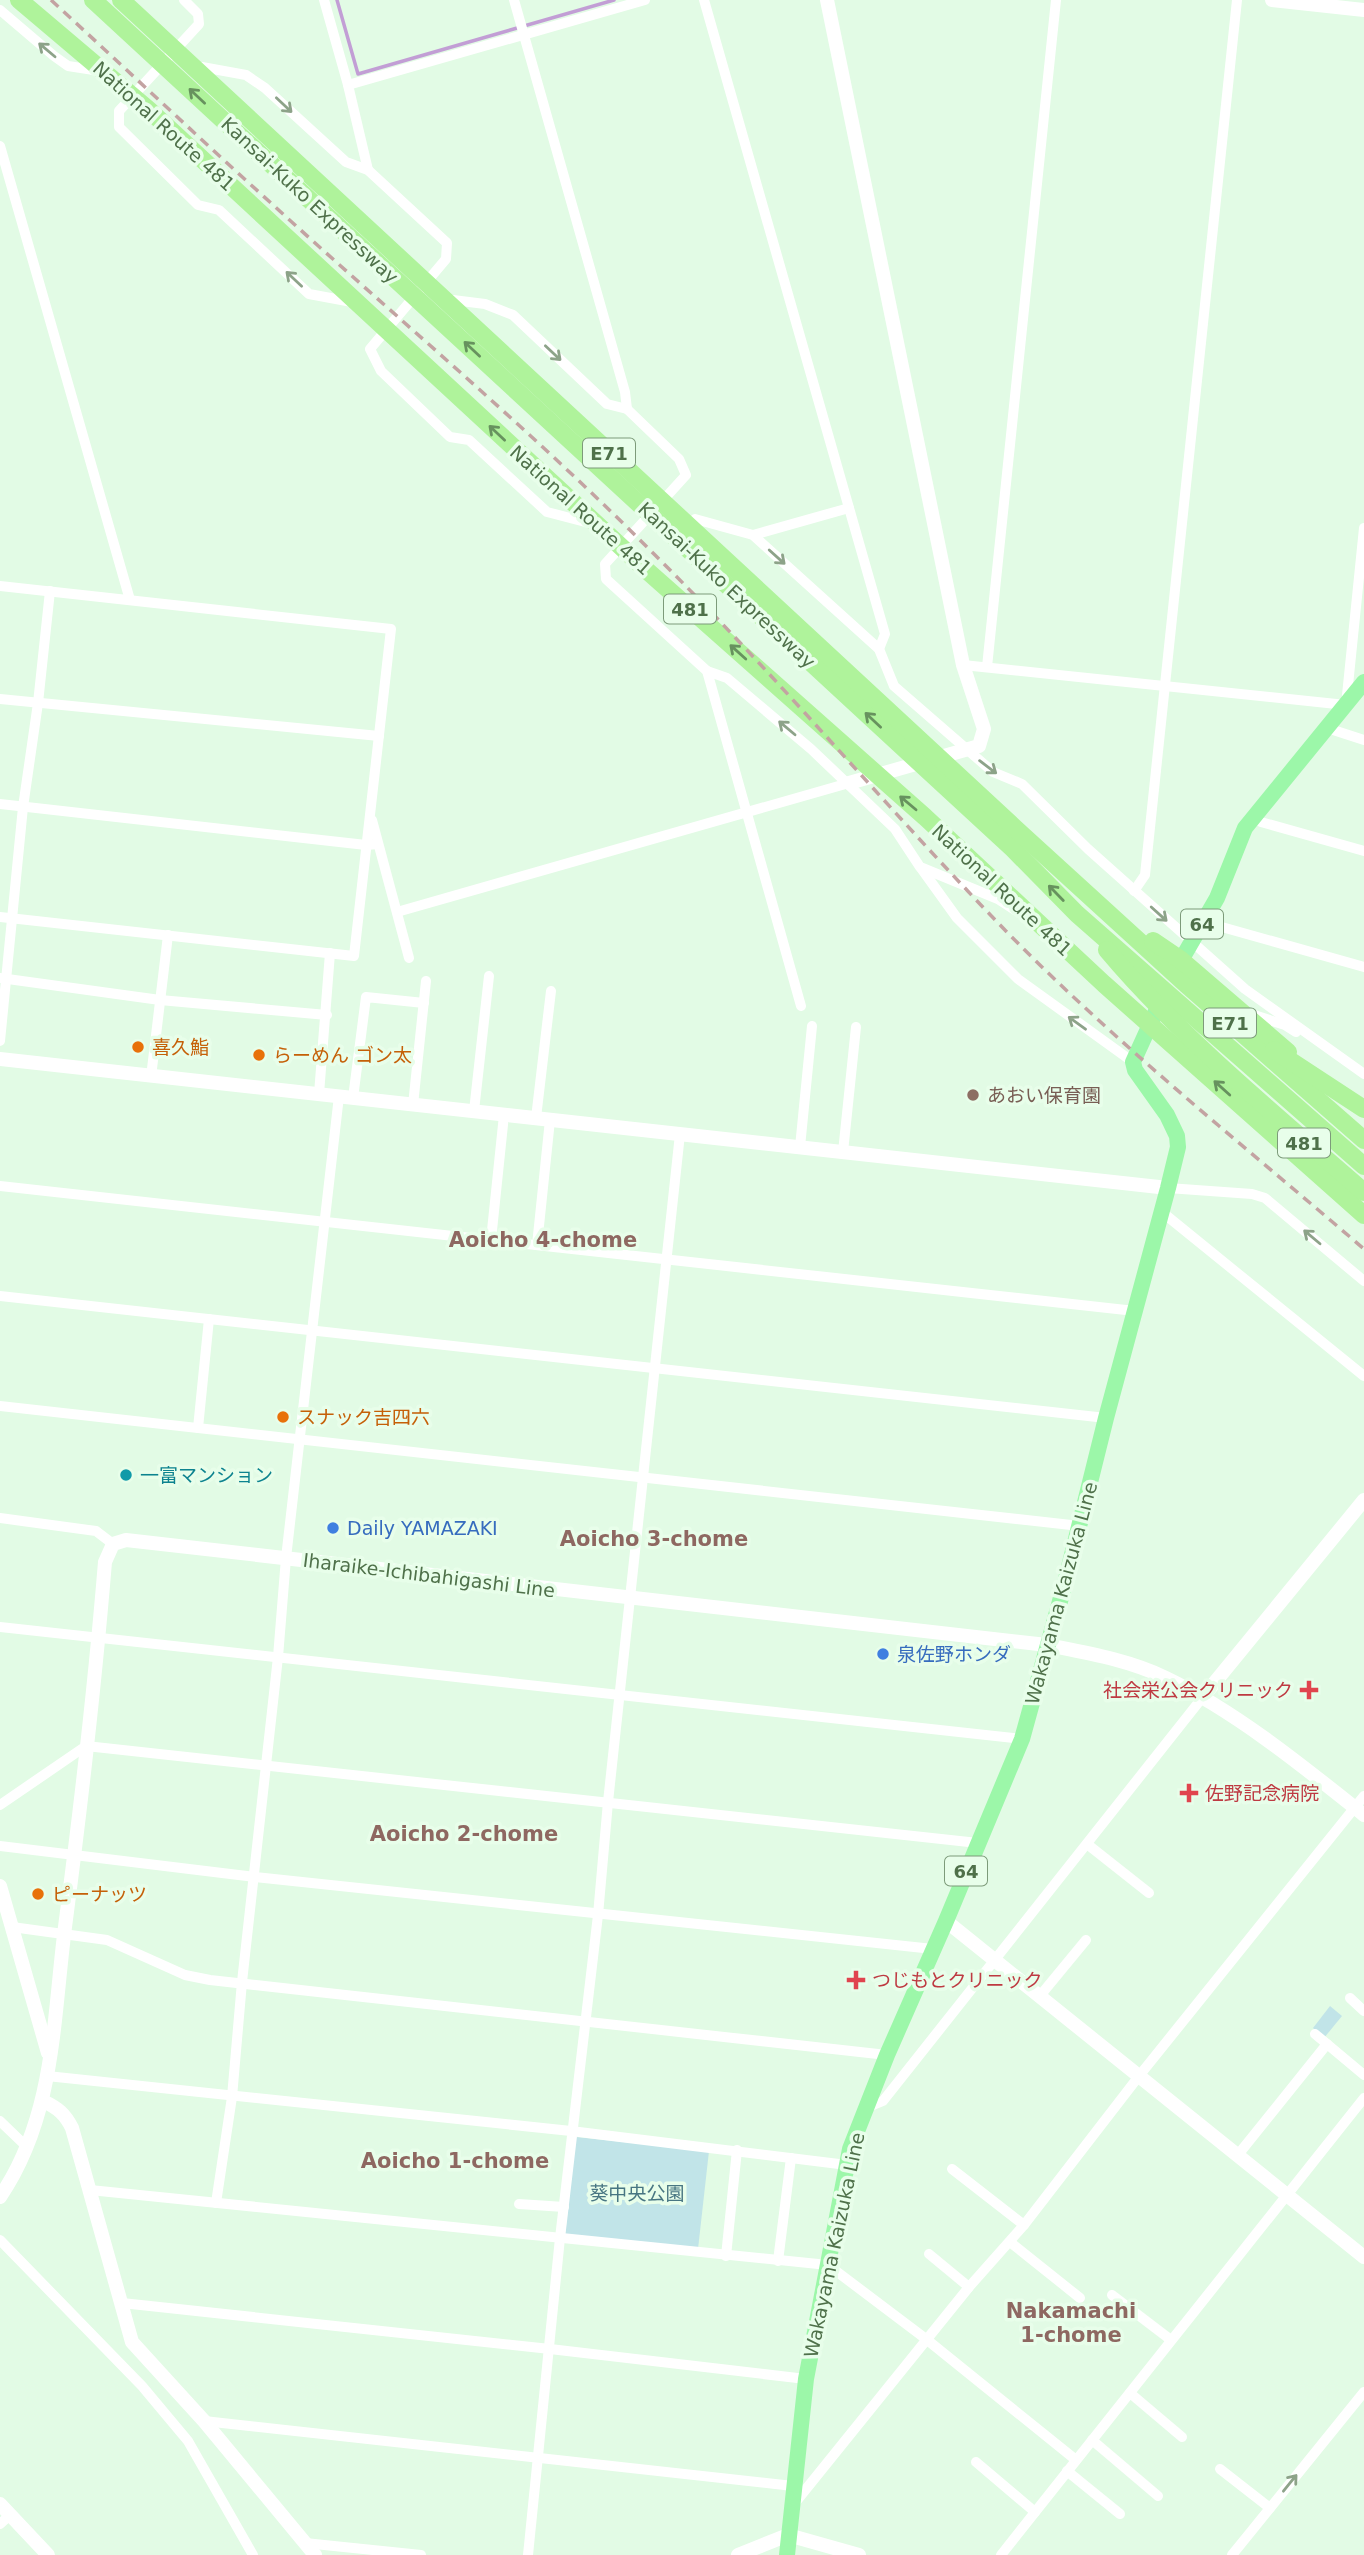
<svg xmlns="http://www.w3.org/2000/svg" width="1364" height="2555" viewBox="0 0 1364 2555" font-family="'DejaVu Sans','Noto Sans JP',sans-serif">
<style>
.green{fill:#c1e4e8}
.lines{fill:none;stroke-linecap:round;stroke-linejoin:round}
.stream{stroke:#c29ed5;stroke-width:3.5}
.street{stroke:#fff;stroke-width:10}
.secondary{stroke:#fff;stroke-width:14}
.primary{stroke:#9cf7a9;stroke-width:16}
.highway{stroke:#aff39b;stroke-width:18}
.rail{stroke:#c3a3a2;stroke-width:3.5;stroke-dasharray:10 7;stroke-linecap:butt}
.oneway{stroke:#8da389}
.oneway2{stroke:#67925e}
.food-dot{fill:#e8710a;stroke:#e8feea;stroke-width:2.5}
.education-dot{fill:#8d6e63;stroke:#e8feea;stroke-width:2.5}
.culture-dot{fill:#0f9aa8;stroke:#e8feea;stroke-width:2.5}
.shop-dot{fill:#3f7fe0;stroke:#e8feea;stroke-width:2.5}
.health-dot{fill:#e0444e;stroke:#e8feea;stroke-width:2.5}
.labels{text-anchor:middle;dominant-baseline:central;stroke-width:7;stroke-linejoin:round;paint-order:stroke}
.shield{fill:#e8feea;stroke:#7d9b7a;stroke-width:2}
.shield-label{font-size:18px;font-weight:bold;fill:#4f714a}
.street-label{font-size:19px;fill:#4f714a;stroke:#e8feea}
.food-label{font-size:19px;fill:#c56008;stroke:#e8feea;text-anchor:start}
.education-label{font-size:19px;fill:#785e54;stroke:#e8feea;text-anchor:start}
.culture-label{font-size:19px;fill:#0d838f;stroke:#e8feea;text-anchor:start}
.shop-label{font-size:19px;fill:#366cbe;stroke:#e8feea;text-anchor:start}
.health-label{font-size:19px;fill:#be3a42;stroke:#e8feea;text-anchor:start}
.park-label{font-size:19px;fill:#487682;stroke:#e8feea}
.neighbourhood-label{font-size:21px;font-weight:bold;fill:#8e6861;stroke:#e8feea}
</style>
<rect width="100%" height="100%" fill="#e2fbe5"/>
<g class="green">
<polygon points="1330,2006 1342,2016 1324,2038 1313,2028"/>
<polygon points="576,2137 709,2151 698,2249 565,2235"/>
</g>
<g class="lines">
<polyline class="stream" points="337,0 358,74 614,0"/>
<g class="street">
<polyline points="184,0 198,14 199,24 119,111 119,127 198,205 219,210 309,294 352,302"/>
<polyline points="324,0 348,85 645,0"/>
<polyline points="514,0 625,392 627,409"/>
<polyline points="704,0 885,634 879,649"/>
<polyline points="0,10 54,56 68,66 100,71"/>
<polyline points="202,67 246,75 265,88 346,162 368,170 447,243 446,259 370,349 381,371 450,437 469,440 547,512 593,524"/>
<polyline points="348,85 368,170"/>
<polyline points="0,146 130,600"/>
<polyline points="453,300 485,304 513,315 607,404 627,409 679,459 686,475 605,564 606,579 707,671 801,1006"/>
<polyline points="695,519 753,535 879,649 894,686 993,772 1022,784 1088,849 1245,989 1364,1074"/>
<polyline points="753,535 849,508"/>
<polyline points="0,586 391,629 354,956 0,917"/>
<polyline points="963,665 1346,705 1364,528"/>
<polyline points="987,667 1056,0"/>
<polyline points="707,671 727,678 811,749 895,829 920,867 998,899 1015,910"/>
<polyline points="0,699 379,736"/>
<polyline points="1327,728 1364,740"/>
<polyline points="0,804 366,845 378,844"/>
<polyline points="1254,817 1261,822 1364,851"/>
<polyline points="372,820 409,958"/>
<polyline points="921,868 957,918 1018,979 1133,1062"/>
<polyline points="1134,891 1145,875 1237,0"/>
<polyline points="397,912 849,783"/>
<polyline points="1204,922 1364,967"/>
<polyline points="0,978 160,1000 327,1015"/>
<polyline points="1251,1014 1285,1025 1296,1032"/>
<polyline points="0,1041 23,807 38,703 50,591"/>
<polyline points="151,1077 168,935"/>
<polyline points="319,1094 330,953"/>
<polyline points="353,1098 366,997 424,1003"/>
<polyline points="413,1105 426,981"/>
<polyline points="474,1111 489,976"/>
<polyline points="536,1118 551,991"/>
<polyline points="800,1147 812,1026"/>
<polyline points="843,1152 856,1027"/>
<polyline points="0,1186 1135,1311"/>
<polyline points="1168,1188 1252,1194 1265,1198 1364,1281"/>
<polyline points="1162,1212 1364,1376"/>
<polyline points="491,1240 504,1115"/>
<polyline points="537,1245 550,1120"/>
<polyline points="0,1296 1106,1418"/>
<polyline points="0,1406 1080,1526"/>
<polyline points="198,1428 209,1319"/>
<polyline points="0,1518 96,1531 113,1544"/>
<polyline points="0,1627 1022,1739"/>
<polyline points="0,1805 86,1746 978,1843"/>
<polyline points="1087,1844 1149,1893"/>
<polyline points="0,1846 255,1877 933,1949"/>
<polyline points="12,1927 107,1940 185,1975 210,1980 887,2055"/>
<polyline points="1039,1997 1086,1940"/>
<polyline points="1350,1998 1364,2011"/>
<polyline points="1315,2034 1364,2075"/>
<polyline points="47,2076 571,2131 847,2165"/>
<polyline points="866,2108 883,2101 1202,1698"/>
<polyline points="0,2121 27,2147"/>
<polyline points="1237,2156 1327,2044"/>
<polyline points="952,2169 1024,2225"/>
<polyline points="90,2190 828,2265 926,2339 1076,2460"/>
<polyline points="216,2203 232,2097 242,1982 278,1657 286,1558 339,1096"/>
<polyline points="519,2204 564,2207"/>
<polyline points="0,2240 142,2386 188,2441 253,2555"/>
<polyline points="1010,2242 1080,2298"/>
<polyline points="929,2254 969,2287"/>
<polyline points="726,2256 737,2150"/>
<polyline points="778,2261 791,2158"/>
<polyline points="1112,2295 1171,2340"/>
<polyline points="122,2303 550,2349 806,2379"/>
<polyline points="1130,2393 1182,2437"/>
<polyline points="204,2421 793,2486"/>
<polyline points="1092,2440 1158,2496"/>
<polyline points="976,2462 1035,2512"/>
<polyline points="1220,2469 1270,2508"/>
<polyline points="1067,2471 1120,2514"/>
<polyline points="794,2504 969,2287 1024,2225 1139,2076 1364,1796"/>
<polyline points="0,2524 10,2515"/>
<polyline points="305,2543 421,2555"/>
<polyline points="528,2555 560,2238 598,1915 608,1802 680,1134"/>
<polyline points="1001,2555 1364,2098"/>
<polyline points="1232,2555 1364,2392"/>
</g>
<g class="secondary">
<polyline points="827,0 963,665 984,729 979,746 849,783"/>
<polyline points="1272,0 1364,10"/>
<polyline points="0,1059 1168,1188"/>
<polyline points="1202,1698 1364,1500"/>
<polyline points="0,1886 48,2053"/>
<polyline points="946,1921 1364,2257"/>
<path d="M43 2101C58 2108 65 2114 72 2128L132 2342 204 2421 315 2555"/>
<path d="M0 2197C55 2116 53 2020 65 1927 81 1805 95 1684 105 1562L113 1544 126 1540 1047 1645C1087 1653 1129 1660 1166 1678 1235 1711 1304 1767 1364 1815"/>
<polyline points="0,2504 48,2555"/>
<polyline points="738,2555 788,2535 859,2555"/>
</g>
<g class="primary">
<polyline points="1176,969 1217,898 1245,828 1364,682"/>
<polyline points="787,2555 806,2379 850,2149 887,2055 946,1921 1022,1739 1065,1583 1106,1418 1168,1188 1178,1147 1177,1136 1167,1115 1135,1070 1133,1062 1163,996"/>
</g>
<g class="highway">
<polyline points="19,0 149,110 644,568 925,817 1104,984 1364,1215"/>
<polyline points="93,0 1013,849 1077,914 1364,1166"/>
<polyline points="121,0 1016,829 1187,985 1364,1140"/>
<polyline points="1153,941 1181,960 1288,1052"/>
<path d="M1107 950C1180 1037 1278 1117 1364 1192"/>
<polyline points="1274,1050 1364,1109"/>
</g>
<path class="rail" d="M51 0C125 68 198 137 272 204 400 321 533 432 655 555 776 675 885 806 1003 928 1115 1043 1242 1144 1364 1249"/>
</g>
<defs><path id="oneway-shaft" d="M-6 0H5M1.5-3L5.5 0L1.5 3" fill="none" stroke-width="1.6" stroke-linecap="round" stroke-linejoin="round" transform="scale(1.75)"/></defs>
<g class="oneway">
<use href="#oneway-shaft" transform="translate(47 50) rotate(-140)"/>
<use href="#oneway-shaft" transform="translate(284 105) rotate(43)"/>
<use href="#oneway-shaft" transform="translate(294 279) rotate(-137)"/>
<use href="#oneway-shaft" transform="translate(553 353) rotate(43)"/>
<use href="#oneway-shaft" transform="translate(777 557) rotate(42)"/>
<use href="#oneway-shaft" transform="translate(787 728) rotate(-140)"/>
<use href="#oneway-shaft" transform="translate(988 767) rotate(37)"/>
<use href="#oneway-shaft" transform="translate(1159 914) rotate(42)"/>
<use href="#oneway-shaft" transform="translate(1077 1023) rotate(-144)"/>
<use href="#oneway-shaft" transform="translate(1312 1237) rotate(-140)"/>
<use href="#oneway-shaft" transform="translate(1290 2483) rotate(-51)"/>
</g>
<g class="oneway2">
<use href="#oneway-shaft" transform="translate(197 96) rotate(-137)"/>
<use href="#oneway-shaft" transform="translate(472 349) rotate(-137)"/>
<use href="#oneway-shaft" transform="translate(497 433) rotate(-137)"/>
<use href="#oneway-shaft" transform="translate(738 652) rotate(-138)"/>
<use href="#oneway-shaft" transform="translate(873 720) rotate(-137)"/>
<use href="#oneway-shaft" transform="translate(908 803) rotate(-140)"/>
<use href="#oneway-shaft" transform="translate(1056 893) rotate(-134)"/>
<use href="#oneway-shaft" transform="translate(1222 1088) rotate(-138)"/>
</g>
<g class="food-dot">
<circle cx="138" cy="1047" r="7"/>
<circle cx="259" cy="1055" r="7"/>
<circle cx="283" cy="1417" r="7"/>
<circle cx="38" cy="1894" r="7"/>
</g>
<circle class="education-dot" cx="973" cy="1095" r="7"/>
<circle class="culture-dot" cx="126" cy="1475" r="7"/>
<g class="shop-dot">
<circle cx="333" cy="1528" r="7"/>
<circle cx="883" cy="1654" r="7"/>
</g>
<g class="health-dot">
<path d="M1305.5 1679.5h7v7h7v7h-7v7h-7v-7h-7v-7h7z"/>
<path d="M1185.5 1782.5h7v7h7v7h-7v7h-7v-7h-7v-7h7z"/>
<path d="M852.5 1969.5h7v7h7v7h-7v7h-7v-7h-7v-7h7z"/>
</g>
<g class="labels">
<g class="shield">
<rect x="583" y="438.5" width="52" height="29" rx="5"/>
<rect x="664" y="594.5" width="52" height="29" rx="5"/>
<rect x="1181" y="909.5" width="42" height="29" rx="5"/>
<rect x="1204" y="1008.5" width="52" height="29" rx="5"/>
<rect x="1278" y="1128.5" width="52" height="29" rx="5"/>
<rect x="945" y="1856.5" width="42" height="29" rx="5"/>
</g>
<g class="shield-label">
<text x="609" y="453">E71</text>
<text x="690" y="609">481</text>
<text x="1202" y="924">64</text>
<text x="1230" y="1023">E71</text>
<text x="1304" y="1143">481</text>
<text x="966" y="1871">64</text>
</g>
<g class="street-label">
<text transform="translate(164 126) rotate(42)">National Route 481</text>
<text transform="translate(310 200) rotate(43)">Kansai-Kuko Expressway</text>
<text transform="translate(581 510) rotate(42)">National Route 481</text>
<text transform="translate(727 585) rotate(43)">Kansai-Kuko Expressway</text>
<text transform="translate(1002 890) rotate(43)">National Route 481</text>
<text transform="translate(429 1575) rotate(7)">Iharaike-Ichibahigashi Line</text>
<text transform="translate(1061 1593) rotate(-75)">Wakayama Kaizuka Line</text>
<text transform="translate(834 2245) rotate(-78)">Wakayama Kaizuka Line</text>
</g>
<g class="food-label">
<text x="152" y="1047">喜久鮨</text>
<text x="273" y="1055">らーめん ゴン太</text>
<text x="297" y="1417">スナック吉四六</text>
<text x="52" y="1894">ピーナッツ</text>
</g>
<g class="education-label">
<text x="987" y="1095">あおい保育園</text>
</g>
<g class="culture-label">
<text x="140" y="1475">一富マンション</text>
</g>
<g class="shop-label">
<text x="347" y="1528">Daily YAMAZAKI</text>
<text x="897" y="1654">泉佐野ホンダ</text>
</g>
<g class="health-label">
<text x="1293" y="1690" text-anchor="end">社会栄公会クリニック</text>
<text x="1205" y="1793">佐野記念病院</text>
<text x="872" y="1980">つじもとクリニック</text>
</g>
<g class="park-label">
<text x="637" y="2193">葵中央公園</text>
</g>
<g class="neighbourhood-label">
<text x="543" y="1240">Aoicho 4-chome</text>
<text x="654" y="1539">Aoicho 3-chome</text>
<text x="464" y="1834">Aoicho 2-chome</text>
<text x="455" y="2161">Aoicho 1-chome</text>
<text x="1071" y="2311">Nakamachi<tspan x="1071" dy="24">1-chome</tspan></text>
</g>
</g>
</svg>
